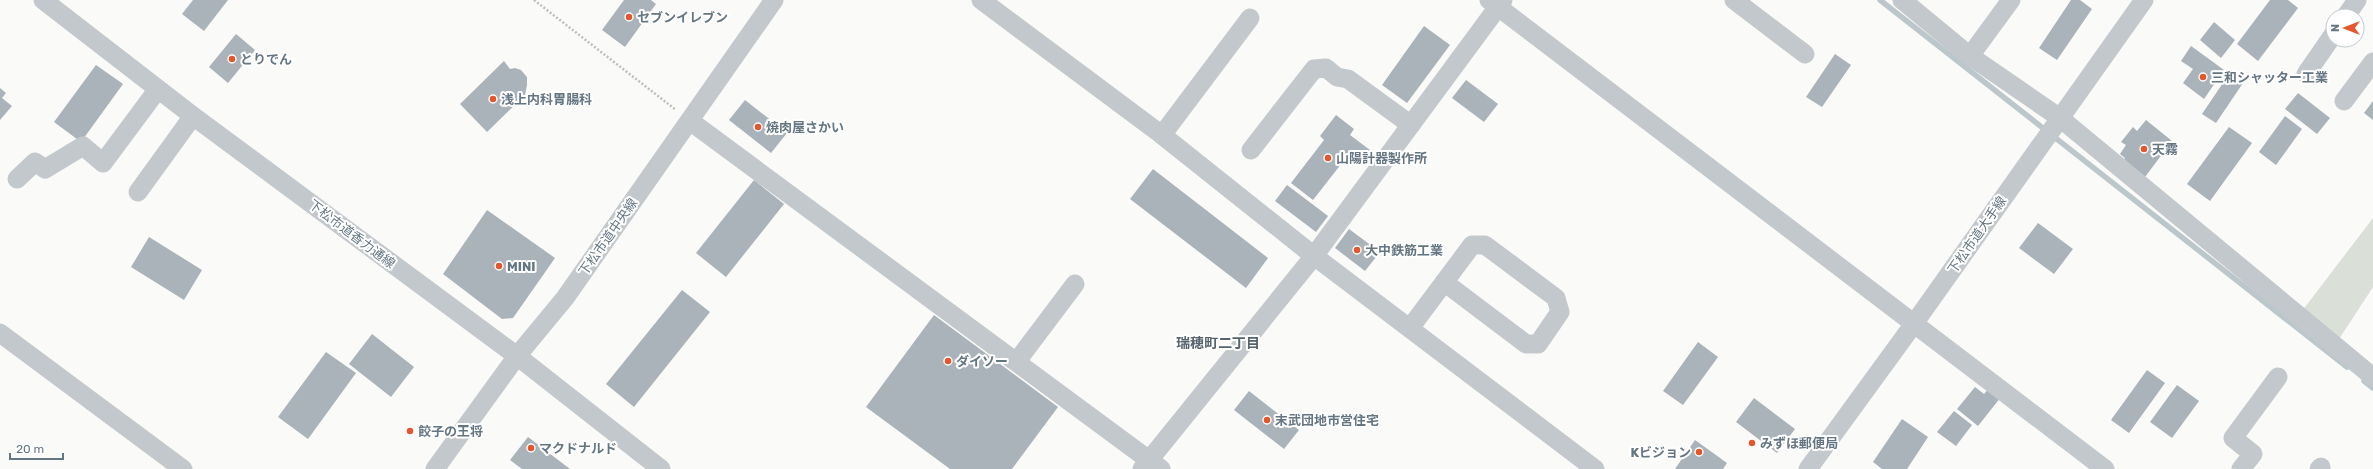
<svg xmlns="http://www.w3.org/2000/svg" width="2373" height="469" viewBox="0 0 2373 469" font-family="Rubik,'Noto Sans JP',sans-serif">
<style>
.green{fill:#dadfd7}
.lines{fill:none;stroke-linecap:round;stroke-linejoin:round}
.stream{stroke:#bbc7cb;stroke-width:5.5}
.building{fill:#aab3b9}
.path{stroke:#bbbfc2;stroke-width:2.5;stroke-dasharray:2 2;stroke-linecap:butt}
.minor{stroke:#c3c8cc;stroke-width:19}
.poi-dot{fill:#e4572e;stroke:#fff;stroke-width:1.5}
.labels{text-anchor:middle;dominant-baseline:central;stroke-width:4;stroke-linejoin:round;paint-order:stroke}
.poi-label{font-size:13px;font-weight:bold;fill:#657683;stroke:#fff;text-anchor:start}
.street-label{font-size:13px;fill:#657683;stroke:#fff}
.neighbourhood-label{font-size:14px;font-weight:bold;fill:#57646e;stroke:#fff}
</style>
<rect width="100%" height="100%" fill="#fafaf8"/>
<polygon class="green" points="2373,218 2373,287 2339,339 2302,311"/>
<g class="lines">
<g class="stream">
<polyline points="1880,0 2347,367"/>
<polyline points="2364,381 2373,388"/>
</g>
</g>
<g class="building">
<polygon points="193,0 228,0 204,31 182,14"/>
<polygon points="624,0 651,0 656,4 625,47 602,30"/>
<polygon points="2071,0 2080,0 2092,9 2057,60 2039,48"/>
<polygon points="2270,0 2288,0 2298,8 2258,61 2237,44"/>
<polygon points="2214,22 2235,40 2221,58 2200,40"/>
<polygon points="1424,26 1450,45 1407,103 1382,85"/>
<polygon points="236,34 255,50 228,83 209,67"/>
<polygon points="2191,46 2224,70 2204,99 2183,83 2193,69 2181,61"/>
<polygon points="1835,54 1851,65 1822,107 1806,97"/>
<polygon points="504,61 510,69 515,68 521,70 527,77 527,85 525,95 487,132 460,104"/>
<polygon points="96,65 123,84 81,142 54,122"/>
<polygon points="2229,74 2243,83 2216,123 2202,114"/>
<polygon points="1466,80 1498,104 1484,122 1452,98"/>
<polygon points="0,88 6,93 2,98 12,106 0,120"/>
<polygon points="2298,93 2330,118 2317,134 2285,109"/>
<polygon points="745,100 787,133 771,153 729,120"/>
<polygon points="2373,101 2373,120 2364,113"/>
<polygon points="1336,115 1354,129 1350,135 1370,150 1360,163 1349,154 1313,200 1291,183 1324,140 1320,136"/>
<polygon points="2285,116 2302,129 2276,165 2259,152"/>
<polygon points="2146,120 2172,141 2145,177 2120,165 2125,158 2120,154 2126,145 2121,142 2133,127 2137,131"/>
<polygon points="2229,127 2252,143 2210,201 2187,184"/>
<polygon points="1153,169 1268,258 1246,288 1130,199"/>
<polygon points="754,180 784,204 726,277 696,253"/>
<polygon points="1287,185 1328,216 1316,232 1275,201"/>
<polygon points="487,210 555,258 513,318 502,319 443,274"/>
<polygon points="2038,223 2073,249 2054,274 2019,248"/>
<polygon points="1349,229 1380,252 1365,271 1335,248"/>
<polygon points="149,237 202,270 184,300 131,267"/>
<polygon points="682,290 710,312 634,407 606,384"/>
<polygon points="934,315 1058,407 1012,469 950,469 866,407"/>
<polygon points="372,334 414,367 391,397 349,364"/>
<polygon points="1698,342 1718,357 1683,405 1663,391"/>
<polygon points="326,352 356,373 308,439 278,417"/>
<polygon points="2147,370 2165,383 2129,433 2111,420"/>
<polygon points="2177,385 2199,401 2172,438 2150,422"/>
<polygon points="1975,387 1984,394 1990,387 2001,397 1978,426 1957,409"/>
<polygon points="1249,391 1299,430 1284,449 1234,410"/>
<polygon points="1754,398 1795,429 1777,453 1736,422"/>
<polygon points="1954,411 1972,425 1956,446 1937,432"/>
<polygon points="1902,419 1928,437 1907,469 1882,469 1873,462"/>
<polygon points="528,437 570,469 522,469 510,460"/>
<polygon points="1695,440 1727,463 1723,469 1675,469"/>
</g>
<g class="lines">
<polyline class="path" points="534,0 676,110"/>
<g class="minor">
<polyline points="43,0 193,116 517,356 661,469"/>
<polyline points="981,0 1162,135 1314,256 1595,469"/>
<polyline points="1489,0 2105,469"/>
<polyline points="1734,0 1805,54"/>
<polyline points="1902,0 1970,56 2060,118 2373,377"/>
<polyline points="2346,16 2357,0"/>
<polyline points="1970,56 2011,0"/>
<polyline points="2306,74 2333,35"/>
<polyline points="2344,101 2373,62"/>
<polyline points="690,121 1161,469"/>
<polyline points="1162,135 1250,18"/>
<polyline points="1251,150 1314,69 1326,68 1337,77 1348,79 1411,125"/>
<polyline points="17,179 35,162 45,169 83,146 103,163 158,89"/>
<polyline points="138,192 193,116"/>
<polyline points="1410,328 1472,245 1485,245 1556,298 1560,312 1538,344 1526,344 1444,282"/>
<polyline points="0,333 183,469"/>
<polyline points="1017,361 1075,284"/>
<polyline points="435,469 517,356 565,298 774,0"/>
<polyline points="1142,469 1314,256 1503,0"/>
<polyline points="1808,469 1913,325 2144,0"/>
<polyline points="2241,469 2253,454 2233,438 2278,377"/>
<polyline points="2319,469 2321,467"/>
</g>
</g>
<g class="poi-dot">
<circle cx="629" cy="17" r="4"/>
<circle cx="232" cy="59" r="4"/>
<circle cx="2203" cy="77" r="4"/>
<circle cx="493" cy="99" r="4"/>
<circle cx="758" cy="127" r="4"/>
<circle cx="2144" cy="149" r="4"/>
<circle cx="1328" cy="158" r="4"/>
<circle cx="1357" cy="250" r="4"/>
<circle cx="499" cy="266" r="4"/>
<circle cx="948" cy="361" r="4"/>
<circle cx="1267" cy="420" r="4"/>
<circle cx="410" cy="431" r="4"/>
<circle cx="1752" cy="443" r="4"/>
<circle cx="531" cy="448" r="4"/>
<circle cx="1699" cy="452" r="4"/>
</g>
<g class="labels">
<g class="poi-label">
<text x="637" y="17">セブンイレブン</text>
<text x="240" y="59">とりでん</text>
<text x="2211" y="77">三和シャッター工業</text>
<text x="501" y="99">浅上内科胃腸科</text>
<text x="766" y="127">焼肉屋さかい</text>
<text x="2152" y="149">天霧</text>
<text x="1336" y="158">山陽計器製作所</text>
<text x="1365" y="250">大中鉄筋工業</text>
<text x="507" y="266">MINI</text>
<text x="956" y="361">ダイソー</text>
<text x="1275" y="420">末武団地市営住宅</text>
<text x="418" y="431">餃子の王将</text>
<text x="1760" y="443">みずほ郵便局</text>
<text x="539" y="448">マクドナルド</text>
<text x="1691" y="452" text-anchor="end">Kビジョン</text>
</g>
<g class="street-label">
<text transform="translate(352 234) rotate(37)">下松市道香力通線</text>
<text transform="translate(1977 235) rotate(-55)">下松市道大手線</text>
<text transform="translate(608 237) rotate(-55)">下松市道中央線</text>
</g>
<g class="neighbourhood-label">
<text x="1218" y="343">瑞穂町二丁目</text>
</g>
</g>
<g transform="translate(2345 28) rotate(270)"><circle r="19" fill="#ffffff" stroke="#c1c8cd"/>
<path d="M0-3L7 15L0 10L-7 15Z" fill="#e4572e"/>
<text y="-6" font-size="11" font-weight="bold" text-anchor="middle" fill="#657683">N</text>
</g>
<path d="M10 453v6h53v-6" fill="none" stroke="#657683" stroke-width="2"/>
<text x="16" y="453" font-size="12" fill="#657683" stroke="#ffffff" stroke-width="3" paint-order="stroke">20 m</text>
</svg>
